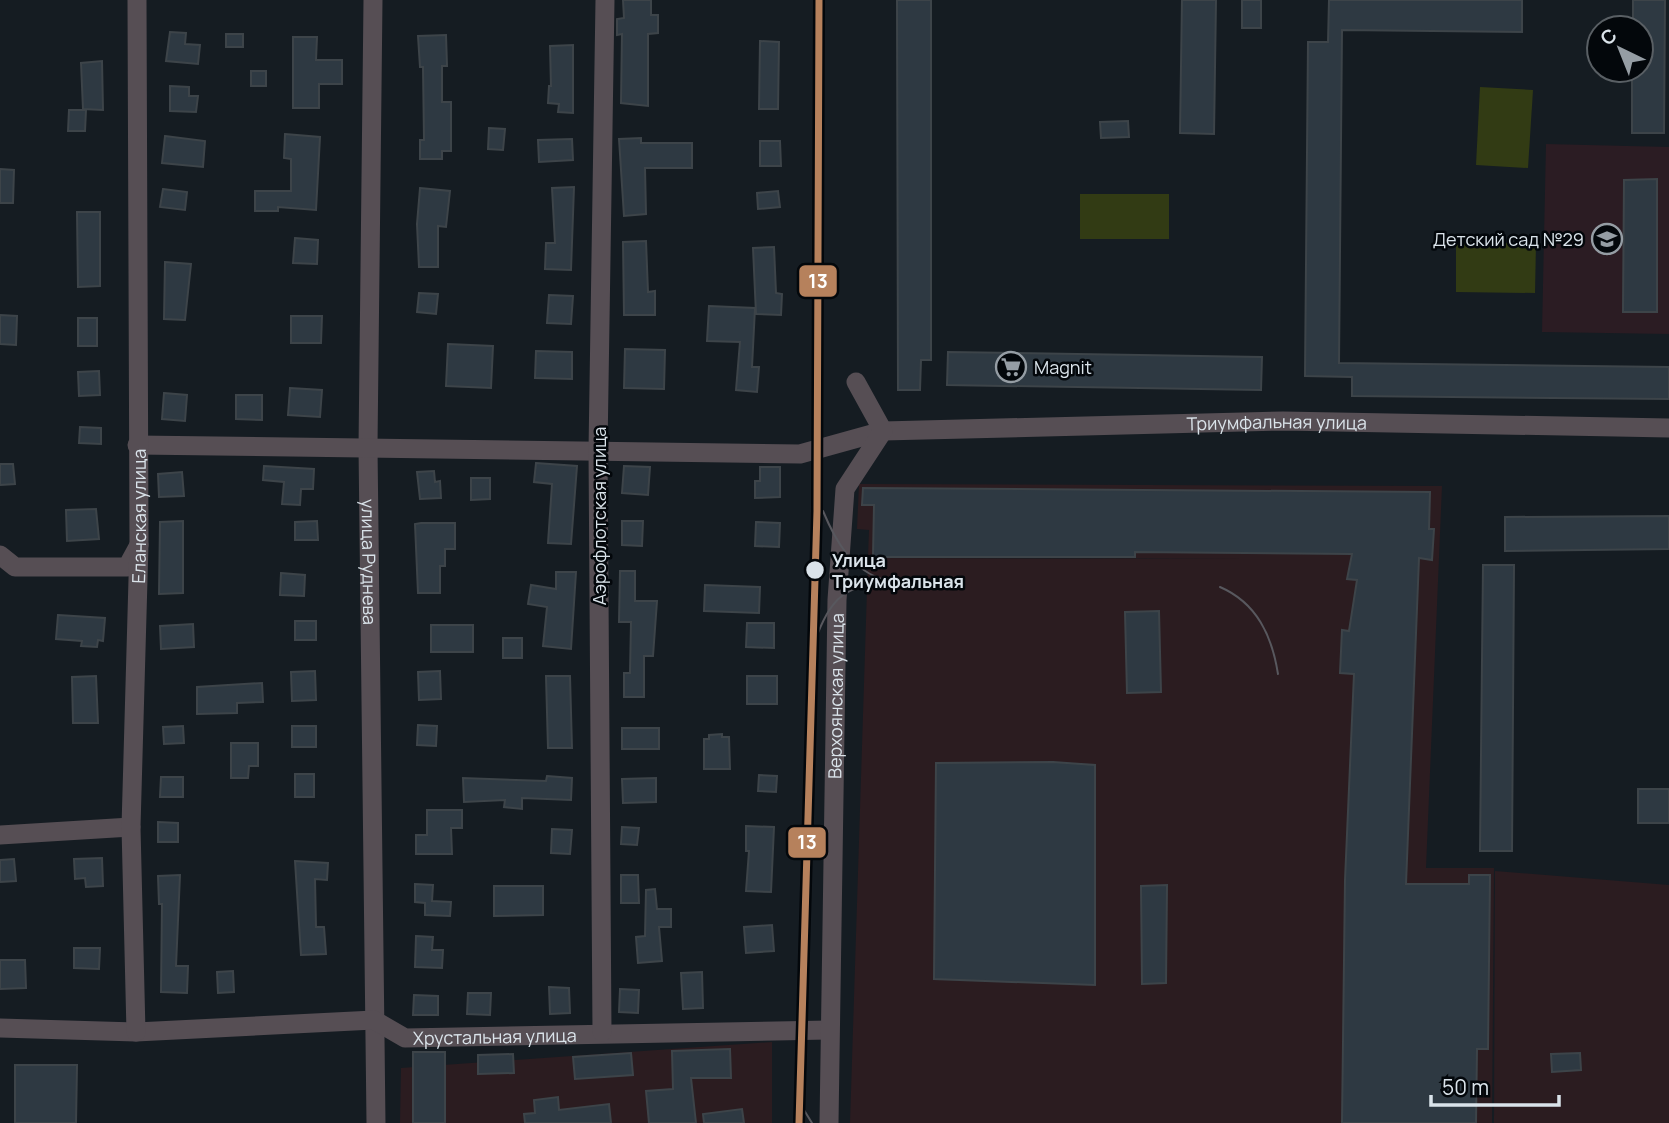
<svg xmlns="http://www.w3.org/2000/svg" width="1669" height="1123" viewBox="0 0 1669 1123" font-family="Manrope,sans-serif">
<style>
.industrial{fill:#2b1c20}
.education{fill:#2b1c23}
.green{fill:#323b14}
.building{fill:#2e3942;stroke:#3d4449;stroke-width:2}
.lines{fill:none;stroke-linecap:round;stroke-linejoin:round}
.street{stroke:#564e54;stroke-width:19}
.tram{stroke:#58585e;stroke-width:2}
.tram-1-casing{stroke:#03070b;stroke-width:12}
.tram-1{stroke:#b6815c;stroke-width:7}
.stop-dot{fill:#dae3ea;stroke:#03070b;stroke-width:2.5}
.labels{text-anchor:middle;dominant-baseline:central;stroke-width:5;stroke-linejoin:round;paint-order:stroke}
.poi-label{font-size:18px;fill:#dae3ea;stroke:#03070b;text-anchor:end}
.street-label{font-size:18px;fill:#dae3ea;stroke:#03070b}
.stop-label{font-size:18px;font-weight:bold;fill:#dae3ea;stroke:#03070b;text-anchor:start}
.line-badge{stroke:#03070b;stroke-width:2.5}
.badge-label{font-size:19px;text-anchor:middle;font-weight:bold;fill:#fff}
</style>
<rect width="100%" height="100%" fill="#151c22"/>
<g class="industrial">
<polygon points="859,484 1442,486 1426,868 1494,868 1492,1123 850,1123 868,558 1251,559 868,557 869,530 857,529"/>
<polygon points="1495,871 1669,885 1669,1123 1494,1123"/>
<polygon points="772,1042 772,1123 400,1123 401,1068"/>
</g>
<polygon class="education" points="1546,144 1669,147 1669,334 1542,332"/>
<g class="green">
<polygon points="1480,87 1533,90 1528,168 1476,165"/>
<rect x="1080" y="194" width="89" height="45"/>
<polygon points="1456,242 1536,243 1535,293 1456,292"/>
</g>
<g class="building">
<polygon points="623,0 651,0 651,15 658,15 658,33 648,34 648,106 621,103 622,34 617,35 617,19 624,18"/>
<polygon points="897,0 931,0 931,360 921,360 920,390 898,390"/>
<polygon points="1182,0 1216,0 1214,134 1180,133"/>
<rect x="1242" y="0" width="19" height="28"/>
<polygon points="1329,0 1522,0 1522,32 1342,30 1339,363 1669,367 1669,399 1352,396 1352,377 1305,376 1308,42 1328,42"/>
<polygon points="1633,0 1665,0 1664,133 1632,133 1632,70 1641,70 1641,28 1633,28"/>
<polygon points="170,32 186,33 185,44 200,45 198,64 166,61"/>
<rect x="226" y="34" width="17" height="13"/>
<polygon points="446,35 447,66 442,66 442,102 451,102 451,151 442,151 442,159 420,159 420,140 424,140 423,67 420,67 418,36"/>
<polygon points="293,37 317,37 316,60 342,60 342,84 319,84 319,108 293,108"/>
<polygon points="760,41 779,42 778,109 759,109"/>
<polygon points="573,45 573,113 558,112 559,104 548,103 549,86 551,86 550,46"/>
<polygon points="102,61 103,110 83,109 81,63"/>
<rect x="251" y="71" width="15" height="15"/>
<polygon points="170,86 189,87 189,96 198,96 196,112 170,111"/>
<polygon points="69,110 86,110 85,131 68,131"/>
<polygon points="1128,121 1129,137 1101,138 1100,122"/>
<polygon points="489,128 505,129 503,150 488,149"/>
<polygon points="285,134 320,137 316,210 278,207 278,211 255,211 255,191 291,191 291,159 284,158"/>
<polygon points="165,136 205,141 203,167 162,163"/>
<polygon points="641,138 641,143 692,143 692,168 645,168 646,214 624,216 619,139"/>
<polygon points="572,139 573,160 539,162 538,140"/>
<polygon points="760,141 780,141 781,166 760,166"/>
<polygon points="0,169 14,170 13,203 0,203"/>
<polygon points="1657,179 1657,312 1623,312 1624,180"/>
<polygon points="574,187 571,270 545,269 546,243 555,243 552,188"/>
<polygon points="420,188 450,191 446,227 438,226 438,267 419,267 417,224"/>
<polygon points="163,189 187,192 185,210 160,207"/>
<polygon points="778,191 780,207 758,209 757,193"/>
<polygon points="77,212 100,212 100,286 78,287"/>
<polygon points="295,238 318,240 317,264 293,263"/>
<polygon points="646,241 648,292 655,291 655,315 624,315 623,242"/>
<polygon points="774,247 776,293 782,294 781,315 756,314 753,248"/>
<polygon points="165,262 191,264 185,320 164,319"/>
<polygon points="419,293 438,294 436,314 417,312"/>
<polygon points="549,295 573,296 571,324 547,323"/>
<polygon points="709,306 755,308 752,367 759,367 757,392 736,390 740,342 707,341"/>
<polygon points="0,315 17,316 16,345 0,344"/>
<polygon points="291,316 322,316 321,343 291,343"/>
<rect x="78" y="318" width="19" height="28"/>
<polygon points="448,344 493,346 491,388 446,386"/>
<polygon points="625,349 665,350 664,389 624,388"/>
<polygon points="536,351 572,352 572,379 535,378"/>
<polygon points="948,352 1262,357 1261,390 947,385"/>
<polygon points="99,371 100,395 79,396 78,372"/>
<polygon points="290,388 322,390 320,417 288,415"/>
<polygon points="164,393 187,395 185,421 162,419"/>
<polygon points="236,395 262,395 262,420 236,419"/>
<polygon points="80,427 101,428 101,444 79,443"/>
<polygon points="536,463 577,466 571,544 548,543 552,484 534,482"/>
<polygon points="0,464 13,464 15,484 0,485"/>
<polygon points="264,466 314,469 313,489 301,489 300,505 282,504 284,482 263,480"/>
<polygon points="624,466 650,467 648,495 622,493"/>
<polygon points="760,467 780,467 780,497 755,498 755,481 760,481"/>
<polygon points="434,471 435,482 440,481 441,498 420,499 417,472"/>
<polygon points="182,472 184,496 159,497 158,474"/>
<polygon points="471,478 490,478 490,499 471,500"/>
<polygon points="863,488 1430,492 1429,529 1434,529 1432,560 1419,558 1406,884 1469,884 1469,875 1490,875 1488,1049 1477,1049 1476,1123 1342,1123 1345,880 1354,674 1340,673 1342,630 1349,631 1357,580 1347,579 1352,554 1135,552 1135,557 873,557 874,505 862,505"/>
<polygon points="96,509 99,539 67,541 66,510"/>
<polygon points="1669,516 1669,549 1505,551 1505,517"/>
<polygon points="183,521 183,593 159,594 160,522"/>
<polygon points="317,521 318,540 295,540 295,522"/>
<polygon points="622,521 643,521 642,546 622,545"/>
<polygon points="756,522 780,523 779,547 755,546"/>
<polygon points="421,523 455,523 455,549 445,549 445,566 440,566 440,593 418,593 415,524"/>
<polygon points="1483,565 1514,565 1512,851 1480,851"/>
<polygon points="620,571 635,571 635,601 657,601 653,656 644,656 644,697 624,697 624,673 630,673 631,622 619,622"/>
<polygon points="556,572 576,572 571,649 543,646 547,607 528,604 531,585 556,589"/>
<polygon points="281,573 305,575 304,596 280,595"/>
<polygon points="705,585 760,587 759,613 704,611"/>
<polygon points="1159,611 1161,692 1127,693 1125,612"/>
<polygon points="58,615 105,618 103,641 98,640 97,647 81,646 82,641 56,639"/>
<rect x="295" y="621" width="21" height="19"/>
<polygon points="747,623 774,623 774,648 746,647"/>
<polygon points="193,624 194,647 161,649 160,626"/>
<rect x="431" y="625" width="42" height="27"/>
<rect x="503" y="638" width="19" height="20"/>
<polygon points="315,671 316,700 292,701 291,672"/>
<polygon points="440,671 441,699 419,700 418,672"/>
<polygon points="96,676 98,723 73,723 72,677"/>
<polygon points="546,676 570,676 572,748 548,748"/>
<rect x="747" y="676" width="30" height="28"/>
<polygon points="262,683 263,702 237,703 237,713 197,714 197,687"/>
<polygon points="418,725 437,726 436,746 417,745"/>
<polygon points="183,726 184,743 164,744 163,727"/>
<rect x="292" y="726" width="24" height="21"/>
<rect x="622" y="728" width="37" height="21"/>
<polygon points="722,734 722,737 729,737 730,769 704,769 704,739 709,739 709,735"/>
<polygon points="231,743 258,743 258,766 249,766 248,778 231,778"/>
<polygon points="1053,762 1095,765 1095,985 934,979 936,763"/>
<rect x="295" y="774" width="19" height="23"/>
<polygon points="759,775 777,776 776,792 758,791"/>
<polygon points="547,776 572,778 571,800 522,798 522,809 504,807 505,800 464,802 463,778 546,781"/>
<polygon points="161,777 183,777 183,797 160,797"/>
<polygon points="656,778 656,802 623,803 622,779"/>
<rect x="1638" y="789" width="31" height="34"/>
<polygon points="427,810 462,810 462,828 451,828 452,854 416,854 416,835 427,835"/>
<polygon points="158,822 178,823 178,842 158,842"/>
<polygon points="746,826 774,827 771,892 746,891 749,851 746,851"/>
<polygon points="622,827 639,828 637,845 621,844"/>
<polygon points="552,829 572,830 570,854 551,853"/>
<polygon points="102,858 103,886 86,887 85,878 75,879 74,859"/>
<polygon points="14,859 16,881 0,882 0,860"/>
<polygon points="295,861 328,863 327,880 315,879 316,927 324,927 326,954 301,955"/>
<polygon points="180,875 176,966 188,966 187,993 161,992 162,904 159,904 158,876"/>
<polygon points="621,875 638,875 639,903 621,903"/>
<polygon points="415,884 433,885 432,901 451,902 450,916 425,915 425,903 415,902"/>
<polygon points="1167,885 1166,983 1142,984 1141,886"/>
<polygon points="494,886 543,886 543,915 494,916"/>
<polygon points="655,889 657,909 671,909 671,927 659,927 662,961 638,963 636,937 645,936 646,890"/>
<polygon points="772,925 774,951 746,953 744,927"/>
<polygon points="416,936 433,937 432,950 443,950 442,968 415,967"/>
<polygon points="74,948 100,948 99,969 74,968"/>
<polygon points="0,960 25,960 26,988 0,989"/>
<polygon points="233,971 234,992 218,993 217,972"/>
<polygon points="702,972 703,1008 683,1009 681,973"/>
<polygon points="549,987 569,988 570,1013 550,1014"/>
<polygon points="620,989 639,990 638,1013 619,1012"/>
<polygon points="468,993 491,993 490,1015 467,1014"/>
<polygon points="414,995 438,996 438,1015 413,1015"/>
<polygon points="730,1049 731,1078 691,1078 696,1123 649,1123 646,1091 673,1089 672,1051"/>
<rect x="413" y="1052" width="32" height="71"/>
<polygon points="631,1053 633,1075 575,1079 573,1057"/>
<polygon points="1580,1053 1581,1070 1552,1072 1551,1054"/>
<polygon points="513,1054 514,1073 478,1074 478,1055"/>
<polygon points="15,1065 77,1065 76,1123 15,1123"/>
<polygon points="558,1097 559,1110 609,1104 611,1123 525,1123 524,1114 535,1113 534,1100"/>
<polygon points="742,1109 744,1123 704,1123 703,1114"/>
</g>
<g class="lines">
<g class="street">
<path id="s1" d="M373 0 368 447 376 1123"/>
<path id="s2" d="M137 445 800 454 883 431 1283 421 1669 428"/>
<polyline points="0,555 15,567 127,567 139,545"/>
<polyline points="0,835 131,827"/>
<path id="s3" d="M0 1028 136 1032 374 1020 405 1038 829 1030"/>
<path id="s4" d="M136 1032 131 827 139 544 137 0"/>
<polyline points="602,1032 598,450 605,0"/>
<path id="s5" d="M829 1123 837 600 845 489 883 431 856 382"/>
</g>
<g class="tram">
<path d="M823 511C835 540 852 571 885 580"/>
<path d="M1220 587C1257 603 1272 636 1278 674"/>
<path d="M814 643C831 597 845 583 895 583"/>
<polyline points="799,1102 812,1123"/>
</g>
<g class="tram-1-casing">
<polyline id="tram-1" points="799,1123 817,511 819,0"/>
</g>
<use href="#tram-1" class="tram-1"/>
</g>
<defs>
<g id="school-ring" transform="scale(1.575)"><circle r="9.5" fill="#03070b" stroke="#959da4" stroke-width="1.5"/><path d="M0-5L7-2L0 1L-7-2ZM-4 1L0 2.5L4 1V4Q0 6-4 4Z" fill="#959da4"/></g>
<g id="supermarket-ring" transform="scale(1.575)"><circle r="9.5" fill="#03070b" stroke="#959da4" stroke-width="1.5"/><path d="M-6-5.5h2.5l.6 2H6L4.5 2H-2.5L-4.4-4H-6ZM-1.5 3.2a1.3 1.3 0 1 0 .1 0ZM3 3.2a1.3 1.3 0 1 0 .1 0Z" fill="#959da4"/></g>
</defs>
<g fill-rule="evenodd">
<use href="#school-ring" x="1607" y="239"/>
<use href="#supermarket-ring" x="1011" y="367"/>
</g>
<circle class="stop-dot" cx="815" cy="570" r="10"/>
<g class="labels">
<g class="poi-label">
<text x="1584" y="239">Детский сад №29</text>
<text x="1034" y="367" text-anchor="start">Magnit</text>
</g>
<g class="street-label">
<text stroke="none"><textPath href="#s2" startOffset="1143">Триумфальная улица</textPath></text>
<text stroke="none"><textPath href="#s4" startOffset="516">Еланская улица</textPath></text>
<text transform="translate(599 516) rotate(-90)">Аэрофлотская улица</text>
<text stroke="none"><textPath href="#s1" startOffset="562">улица Руднева</textPath></text>
<text stroke="none"><textPath href="#s5" startOffset="427">Верхоянская улица</textPath></text>
<text stroke="none"><textPath href="#s3" startOffset="500">Хрустальная улица</textPath></text>
</g>
<g class="stop-label">
<text x="832" y="560">Улица<tspan x="832" dy="21">Триумфальная</tspan></text>
</g>
</g>
<g class="line-badge">
<rect x="798" y="264" width="40" height="34" rx="7" fill="#b6815c"/>
<rect x="787" y="826" width="40" height="33" rx="7" fill="#b6815c"/>
</g>
<g class="badge-label">
<text x="818" y="288">13</text>
<text x="807" y="849">13</text>
</g>
<g transform="translate(1620 49) rotate(317)"><circle r="33" fill="#03070b" stroke="#595f64" stroke-width="2"/>
<path d="M0-5L12 26L0 18L-12 26Z" fill="#959da4"/>
<text y="-10" font-size="19" font-weight="bold" text-anchor="middle" fill="#dae3ea">С</text>
</g>
<path d="M1431 1095v10h128v-10" fill="none" stroke="#dae3ea" stroke-width="3.5"/>
<text x="1442" y="1095" font-size="21" fill="#dae3ea" stroke="#03070b" stroke-width="5" paint-order="stroke">50 m</text>
</svg>
